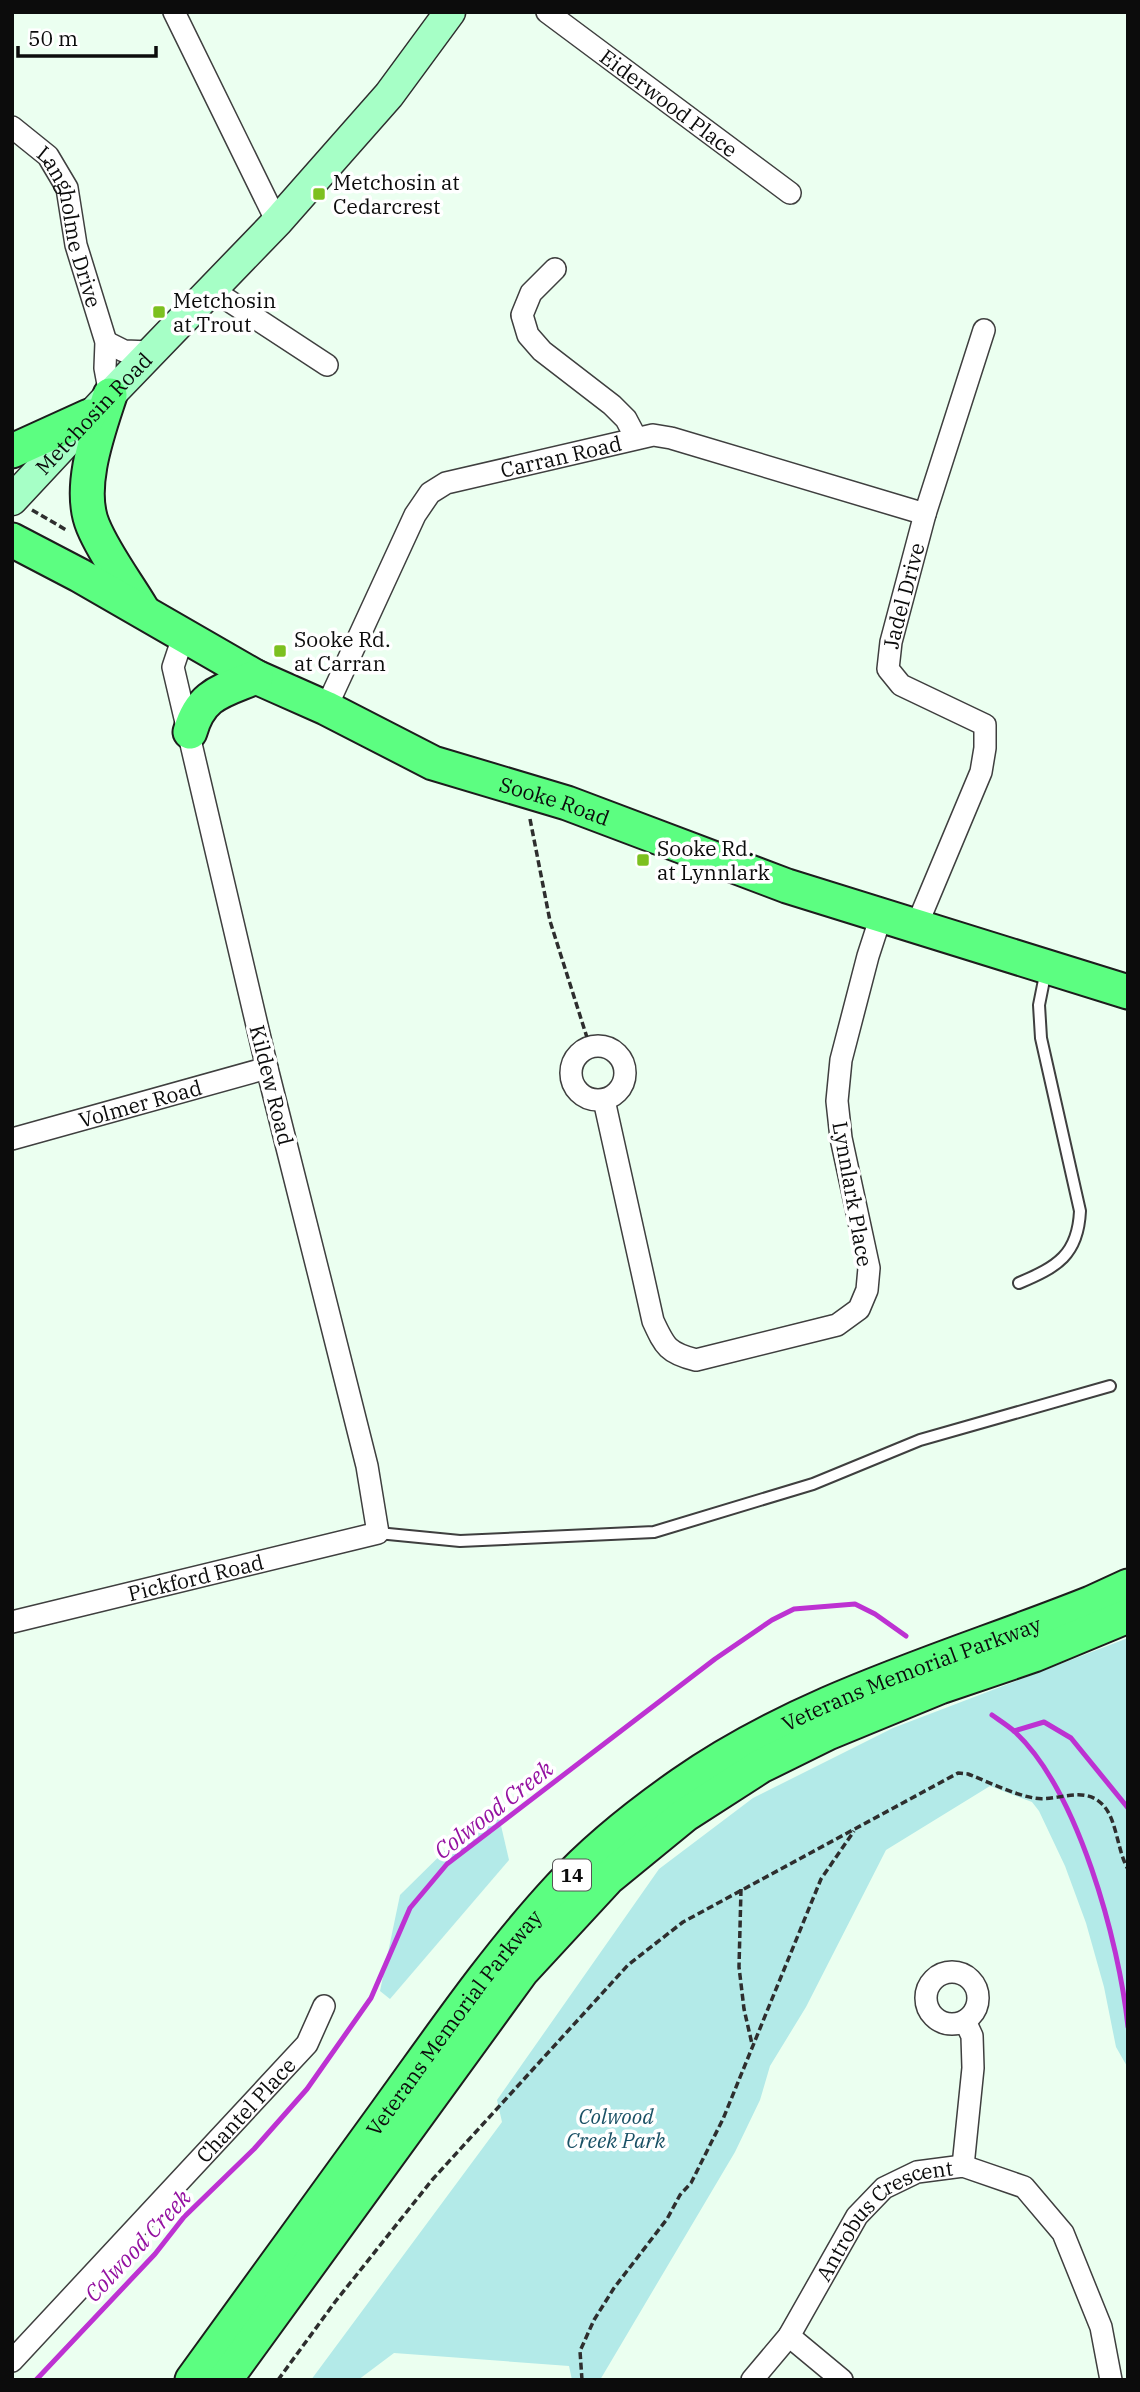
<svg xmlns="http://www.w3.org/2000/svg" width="1140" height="2392" viewBox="0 0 1140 2392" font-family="'IBM Plex Serif',serif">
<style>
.green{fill:#b3eae8}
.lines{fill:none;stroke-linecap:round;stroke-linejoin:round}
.stream{stroke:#bd32d2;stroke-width:5}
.service-casing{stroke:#3f3f3f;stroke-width:14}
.minor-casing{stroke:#3f3f3f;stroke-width:24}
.secondary-casing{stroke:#2e2e2e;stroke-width:33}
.primary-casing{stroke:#1d1d1d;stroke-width:37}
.path{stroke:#2e2e2e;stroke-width:3.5;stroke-dasharray:7 3.5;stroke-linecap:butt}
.service{stroke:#fff;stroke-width:10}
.minor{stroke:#fff;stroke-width:21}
.secondary{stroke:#a6ffc6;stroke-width:30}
.primary{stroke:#5cfe81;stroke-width:33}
.poi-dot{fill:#7cc01f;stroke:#fff;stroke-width:2.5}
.labels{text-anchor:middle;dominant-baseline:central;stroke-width:7;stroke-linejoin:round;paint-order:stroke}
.shield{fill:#fff;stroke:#555;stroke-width:2}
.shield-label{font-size:19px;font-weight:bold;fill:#0c0c0c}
.street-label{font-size:21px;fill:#0c0c0c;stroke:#fff}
.poi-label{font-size:21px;fill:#0c0c0c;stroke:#fff;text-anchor:start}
.park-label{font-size:21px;font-style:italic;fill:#1a5165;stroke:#fff}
.water-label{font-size:23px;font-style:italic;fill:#9411a1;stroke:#fff}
</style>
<rect width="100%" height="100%" fill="#ebfff0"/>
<g class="green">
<polygon points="1128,1638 1128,2068 1116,2047 1104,1987 1086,1923 1065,1866 1039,1811 1032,1802 990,1786 886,1850 806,2007 770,2066 760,2100 735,2152 600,2380 572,2380 569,2366 394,2353 358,2380 311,2380 502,2122 497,2100 659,1869 753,1798 893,1728"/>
<polygon points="499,1817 509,1860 390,1999 380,1991 400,1895 468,1828"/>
</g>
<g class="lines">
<g class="stream">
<path d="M992 1715C999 1720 1007 1725 1014 1731 1078 1790 1119 1941 1128 2027"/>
<polyline points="1014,1731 1044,1722 1071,1738 1128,1808"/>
<polyline points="36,2380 155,2254 184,2217 254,2149 307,2089 371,1998 410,1908 447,1864 715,1659 772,1620 794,1609 855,1604 875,1614 906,1636"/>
</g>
<g class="service-casing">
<g id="service">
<path d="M1019 1283C1057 1267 1078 1255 1080 1211L1041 1038 1039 1005 1046 970"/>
<polyline points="378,1533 460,1541 654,1532 813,1484 920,1440 1110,1386"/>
</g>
</g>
<g class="minor-casing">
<g id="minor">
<polyline points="174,12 277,222"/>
<path id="s1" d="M547 12 790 193"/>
<path id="s2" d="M12 127 48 156 67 188 76 245 106 342 105 368 110 395"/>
<polyline points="555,269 531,293 522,315 528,335 542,351 612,405 626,419 636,438"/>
<polyline points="211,289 327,365"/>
<polyline points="106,342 124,351 151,352"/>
<path id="s3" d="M326 708 415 515 430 493 446 483 653 435 671 438 925 514"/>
<path id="s4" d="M916 927 981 772 985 748V725L901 685 888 669 891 642 925 514 984 330"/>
<circle cx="598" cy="1073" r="27"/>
<path d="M604 1100 653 1321C665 1347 668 1353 696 1360L837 1325 859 1309 867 1290 869 1268 841 1138 837 1101 841 1060 868 956 881 916"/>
<path id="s5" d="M12 1139 267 1068"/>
<path id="s6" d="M12 1622 378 1533 367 1466 267 1068 173 667 183 637"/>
<circle cx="952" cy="1998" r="26"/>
<polyline points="963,2166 973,2068 972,2036 965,2021"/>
<polyline points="789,2336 842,2380"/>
<path id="s7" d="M12 2361 307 2044 324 2006"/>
<path id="s8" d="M752 2380 789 2336 857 2216 884 2188 917 2172 963 2166 1024 2187 1063 2233 1101 2327 1111 2380"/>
</g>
</g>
<g class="secondary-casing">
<g id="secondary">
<path id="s9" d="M12 500 110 395 277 222 389 95 450 12"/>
</g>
</g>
<g class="primary-casing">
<g id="primary">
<path d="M110 395C98 432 77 488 93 526 105 555 126 582 142 609"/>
<polyline points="12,451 89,416"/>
<path id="s10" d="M12 540 79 575 256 677 326 708 433 763 567 803 787 886 1128 992"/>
<path d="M190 732C201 693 223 691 256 677"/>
<path id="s11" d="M192 2380C257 2290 322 2201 387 2111 442 2035 496 1956 560 1887 595 1849 639 1814 682 1784 805 1698 953 1658 1091 1603L1128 1586"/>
<polyline points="225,2380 522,1971 608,1878 685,1815 761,1766 828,1733 940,1687 1034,1655 1128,1616"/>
</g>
</g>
<g class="path">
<polyline points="32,510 68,531"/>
<polyline points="530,819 550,921 590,1047"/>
<polyline points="741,1889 739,1967 744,2009 752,2044"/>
<path d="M278 2380 335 2302 432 2180 628 1965 683 1922 958 1773 968 1774C989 1782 1012 1794 1034 1798 1057 1802 1083 1785 1102 1804 1117 1818 1117 1851 1128 1869"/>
<polyline points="582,2380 580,2351 594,2320 614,2288 667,2219 680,2195 691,2183 723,2119 821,1879 854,1831"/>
</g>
<use href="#service" class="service"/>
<use href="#minor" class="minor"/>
<use href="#secondary" class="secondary"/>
<use href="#primary" class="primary"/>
</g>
<g class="poi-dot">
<rect x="312" y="187" width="14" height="14" rx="3.5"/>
<rect x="152" y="305" width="14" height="14" rx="3.5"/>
<rect x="273" y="644" width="14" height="14" rx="3.5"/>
<rect x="636" y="853" width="14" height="14" rx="3.5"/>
</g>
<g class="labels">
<rect class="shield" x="553" y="1859.5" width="38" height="31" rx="5"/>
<g class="shield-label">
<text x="572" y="1875">14</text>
</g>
<g class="street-label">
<text stroke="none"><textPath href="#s1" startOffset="152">Eiderwood Place</textPath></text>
<text stroke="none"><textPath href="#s2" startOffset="121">Langholme Drive</textPath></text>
<text stroke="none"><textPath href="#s9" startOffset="119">Metchosin Road</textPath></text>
<text stroke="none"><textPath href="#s3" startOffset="376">Carran Road</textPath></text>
<text stroke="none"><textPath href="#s4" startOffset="404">Jadel Drive</textPath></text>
<text stroke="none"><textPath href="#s10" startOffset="604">Sooke Road</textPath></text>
<text transform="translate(272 1085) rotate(76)">Kildew Road</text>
<text stroke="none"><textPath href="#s5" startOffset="133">Volmer Road</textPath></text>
<text transform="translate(853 1194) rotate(80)">Lynnlark Place</text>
<text stroke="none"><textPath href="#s6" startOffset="189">Pickford Road</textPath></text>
<text stroke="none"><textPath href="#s11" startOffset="1031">Veterans Memorial Parkway</textPath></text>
<text stroke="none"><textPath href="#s11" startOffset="443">Veterans Memorial Parkway</textPath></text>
<text stroke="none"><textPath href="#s7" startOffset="343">Chantel Place</textPath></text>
<text stroke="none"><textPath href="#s8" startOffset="215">Antrobus Crescent</textPath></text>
</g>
<g class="poi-label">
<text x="333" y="182">Metchosin at<tspan x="333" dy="24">Cedarcrest</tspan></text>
<text x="173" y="300">Metchosin<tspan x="173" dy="24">at Trout</tspan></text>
<text x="294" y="639">Sooke Rd.<tspan x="294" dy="24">at Carran</tspan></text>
<text x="657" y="848">Sooke Rd.<tspan x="657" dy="24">at Lynnlark</tspan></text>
</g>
<g class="park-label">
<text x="616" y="2116">Colwood<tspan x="616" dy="24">Creek Park</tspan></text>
</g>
<g class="water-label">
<text transform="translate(493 1809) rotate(-38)">Colwood Creek</text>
<text transform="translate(137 2245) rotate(-47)">Colwood Creek</text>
</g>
</g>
<rect width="1140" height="2392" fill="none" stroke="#0c0c0c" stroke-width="28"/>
<path d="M18 46v10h138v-10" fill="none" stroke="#0c0c0c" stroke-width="3.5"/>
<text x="28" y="46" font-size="21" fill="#0c0c0c" stroke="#ffffff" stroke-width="5" paint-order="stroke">50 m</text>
</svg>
